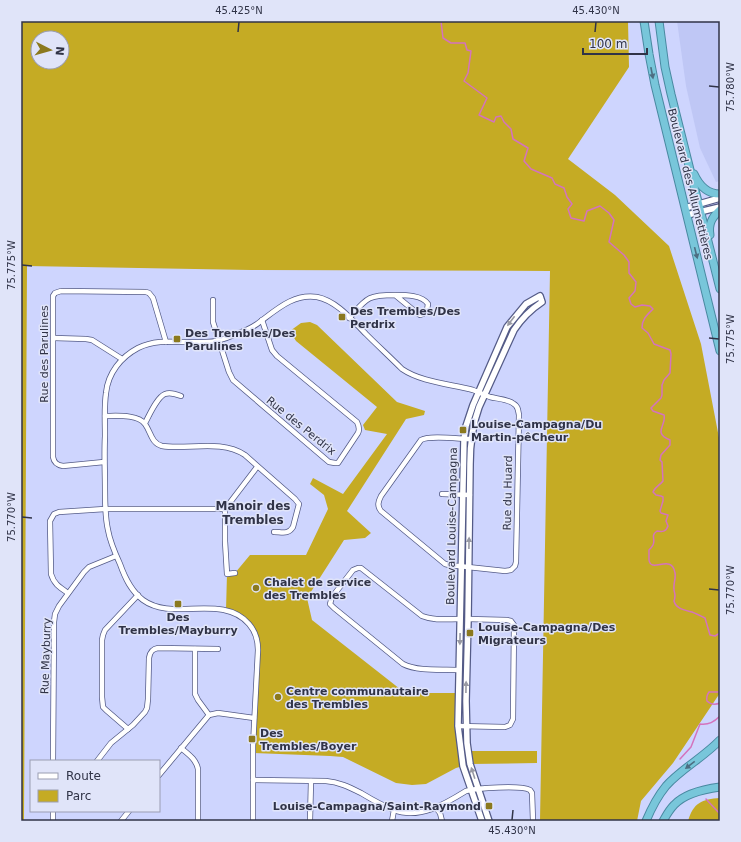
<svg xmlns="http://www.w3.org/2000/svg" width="741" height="842" viewBox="0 0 741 842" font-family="'DejaVu Sans',sans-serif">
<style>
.built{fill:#bfc7f5}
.green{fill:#c5ab24;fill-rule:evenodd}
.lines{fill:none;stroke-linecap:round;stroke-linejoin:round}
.stream{stroke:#d473bd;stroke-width:1.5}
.minor-casing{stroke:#545b87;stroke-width:6}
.tertiary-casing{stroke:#545b87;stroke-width:8}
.trunk-casing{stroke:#4989a1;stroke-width:9}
.minor{stroke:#fff;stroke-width:4.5}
.tertiary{stroke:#fff;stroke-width:5.5}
.trunk{stroke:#78c6da;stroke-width:7}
.oneway{fill:#4d6e82}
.oneway2{fill:#9899a3}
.ticks{fill:none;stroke:#303347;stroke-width:1.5}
.poi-dot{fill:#8b791e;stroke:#e0e4f9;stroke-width:1.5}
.labels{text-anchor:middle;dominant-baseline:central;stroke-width:3;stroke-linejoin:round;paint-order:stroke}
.street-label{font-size:11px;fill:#303347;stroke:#e0e4f9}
.poi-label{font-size:11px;font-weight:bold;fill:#303347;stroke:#e0e4f9;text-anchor:start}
.neighbourhood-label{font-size:12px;font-weight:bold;fill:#303347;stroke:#e0e4f9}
.neatline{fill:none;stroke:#303347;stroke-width:1.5}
.ticks-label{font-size:10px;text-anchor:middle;fill:#303347}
</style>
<rect width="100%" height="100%" fill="#ced5fe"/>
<polygon class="built" points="677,21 720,21 720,181 716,182 700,148 686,86"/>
<g class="green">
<path d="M21 21H628L629 67 568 159 615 195 669 246 701 344 720 443V693L673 763 641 801 637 821H540L550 271 251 270 27 266 24 821H21ZM38 38H62V62H38Z"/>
<polygon points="310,322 317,325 397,402 425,411 424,415 406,419 347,511 371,533 365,538 344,540 307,598 312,620 400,689 415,693 459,693 461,751 537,751 537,763 470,764 456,768 426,784 412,785 396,783 343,757 330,756 253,753 257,639 245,620 226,610 227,574 235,573 250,555 306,555 328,509 324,495 310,484 313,478 343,494 387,434 365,430 363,425 377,407 296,341 290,331 301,323"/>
<path d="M720 798V821H688C693 803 702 799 720 798Z"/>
</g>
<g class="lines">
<g class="stream">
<path d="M441 21 443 38 451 43H465L467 50 471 51 468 73 464 81 487 98 479 115 494 122 496 117 501 116 504 122 511 129 513 139 528 148 524 161 531 169 552 178 555 184 564 188 567 197 572 204 568 209 571 218 584 221 587 211 600 206 609 213 614 220 609 242 624 255 629 262V273L636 282 635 291 629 298 631 304 635 307 642 305 650 306 653 309C647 315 642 319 642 328L648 333 654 344 670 350 671 354 670 373 664 380 662 385V395L661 398 651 408 653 411 664 415C667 425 652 433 670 440V445L661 455 660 460 662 462 663 481C660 485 655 487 653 492L656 495 661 496 663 497V501L660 511 661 513 668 515 666 521 668 526C666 532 662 532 657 531 650 536 656 539 653 545 652 547 650 549 649 550 649 553 649 557 649 560 651 574 672 553 675 573 676 577 674 582 674 586 673 593 677 593 674 601 676 609 685 610 692 612 697 614 701 616 705 618L710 635 715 636 720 633"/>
<path d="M720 692H709C707 695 706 697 707 701 711 705 715 705 720 703"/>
<path d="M680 759 691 747 700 724C709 725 714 722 720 716"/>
<polyline points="706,799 720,814"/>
</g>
<g class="minor-casing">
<g id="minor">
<path d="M213 300V322L229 372 233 380 329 462 335 463H338L358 433C360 429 359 426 357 422L277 356 272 350 262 320"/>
<path d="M349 318C367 298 367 295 395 295L417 313 420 315 423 314 427 310 428 304C422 295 406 295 395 295"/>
<polyline points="54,338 86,339 92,340 122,359"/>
<path d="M105 416C116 416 138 414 145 424 151 432 151 443 162 446 188 450 221 439 245 455L295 499 299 504 293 527C288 535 282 532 274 532"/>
<path d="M145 423C149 416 157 397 165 394 170 392 176 394 181 396"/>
<path d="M104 462 63 466C57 465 54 463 53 457V296L55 293 61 291 146 292 149 293 153 298 166 342"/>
<polyline points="442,494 470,495"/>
<polyline points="235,573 227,574 225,541 225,509 257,467"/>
<path d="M68 593C59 587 54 584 51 574L50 521 54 514 59 512 105 509H225"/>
<polyline points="195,649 195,694 198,700 209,715"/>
<path d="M459 670C442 669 419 672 403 664L334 608 330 604 332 597 353 570 358 568H361L422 616C434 621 448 619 460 619"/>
<polyline points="458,726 505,727 510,725 513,719 514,625 511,621 507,620 468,619"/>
<polyline points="128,729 106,710 103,707 102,697 102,640 103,635 105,630 138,595"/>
<path d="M181 748C188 754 196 759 198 769V821"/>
<polyline points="53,761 54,622 55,614 59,606 84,572 89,567 116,556"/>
<path d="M97 761 111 743 133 725 145 712 147 708 148 699 149 658C150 652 152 649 158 648L218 649"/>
<polyline points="159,775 209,715 218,713 254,718"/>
<path d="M253 780 326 781C339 782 349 787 361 793 371 799 383 806 394 810 419 820 445 804 466 791 477 788 521 785 530 790L532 793 533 821"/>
<polyline points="436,808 440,813 442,821"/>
<polyline points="53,821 53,811"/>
<polyline points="121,821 129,811"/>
<path d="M253 821V746L258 650C258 640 256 632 249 624 222 593 173 622 143 600 131 591 125 578 120 564 115 553 110 542 108 530 105 517 105 503 105 490 105 472 104 454 105 436 105 422 104 407 106 393 108 373 121 357 138 348 160 337 183 344 206 342 216 342 225 339 234 335 242 332 250 329 257 324 275 311 293 293 317 297 337 301 352 320 366 334 378 346 390 357 402 369 421 382 450 384 473 390 479 392 484 395 490 397 498 399 508 399 514 404 518 406 518 410 519 415L516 562 515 566 511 570 505 571 449 565 445 564 381 511C377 506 378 502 381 496L421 440C429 435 460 439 471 439"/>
<polyline points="310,821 311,781"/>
<polyline points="392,821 394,810"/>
</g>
</g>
<g class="tertiary-casing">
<g id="tertiary">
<polyline points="685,208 720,198"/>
<polyline points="687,215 720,207"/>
<path d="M482 821 463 766 458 726 464 439 466 426 473 405 507 327 526 304 540 296 542 302C530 310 522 318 514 330L479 407C472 426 470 444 470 464L468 619 466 701 467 743 470 764 489 821"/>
</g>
</g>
<g class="trunk-casing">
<g id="trunk">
<polyline points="644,21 649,54 655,85 720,351"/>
<polyline points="659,21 665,67 671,94 720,289"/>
<path d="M694 174C699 185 707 194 720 194"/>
<path d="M710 235C708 224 712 217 720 210"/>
<path d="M646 821C651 809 657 797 666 786 681 769 704 757 720 740"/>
<path d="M663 821C666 816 669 810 674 805 685 793 705 789 720 787"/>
</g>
</g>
<use href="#minor" class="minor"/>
<use href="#tertiary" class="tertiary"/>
<use href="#trunk" class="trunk"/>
</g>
<defs><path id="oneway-solid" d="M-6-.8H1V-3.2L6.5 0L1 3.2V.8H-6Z"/></defs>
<g class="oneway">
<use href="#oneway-solid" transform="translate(652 73) rotate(79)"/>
<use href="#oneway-solid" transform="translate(696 253) rotate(76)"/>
<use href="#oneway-solid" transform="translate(690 765) rotate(142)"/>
</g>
<g class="oneway2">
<use href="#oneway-solid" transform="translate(511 321) rotate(127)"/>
<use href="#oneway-solid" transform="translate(469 543) rotate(-89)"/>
<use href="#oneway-solid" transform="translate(460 639) rotate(91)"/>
<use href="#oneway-solid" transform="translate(466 687) rotate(-89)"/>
<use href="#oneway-solid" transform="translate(473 773) rotate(-108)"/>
</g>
<path class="ticks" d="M238 32 239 22M595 32 596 22M709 86 719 87M22 265 32 266M709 338 719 339M22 517 32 518M709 589 719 590M512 820 513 810"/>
<g class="poi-dot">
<rect x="338" y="313" width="8" height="8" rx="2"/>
<rect x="173" y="335" width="8" height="8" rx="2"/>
<rect x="459" y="426" width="8" height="8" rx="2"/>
<circle cx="256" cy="588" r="4"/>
<rect x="174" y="600" width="8" height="8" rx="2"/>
<rect x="466" y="629" width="8" height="8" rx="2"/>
<circle cx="278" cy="697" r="4"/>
<rect x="248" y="735" width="8" height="8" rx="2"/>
<rect x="485" y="802" width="8" height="8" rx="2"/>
</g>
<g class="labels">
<g class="street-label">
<text transform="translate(690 184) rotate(76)">Boulevard des Allumettières</text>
<text transform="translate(44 354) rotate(-90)">Rue des Parulines</text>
<text transform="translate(301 426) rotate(39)">Rue des Perdrix</text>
<text transform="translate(508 493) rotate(-89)">Rue du Huard</text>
<text transform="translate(452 526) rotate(-89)">Boulevard Louise-Campagna</text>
<text transform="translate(46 656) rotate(-88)">Rue Mayburry</text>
</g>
<g class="poi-label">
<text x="350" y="311">Des Trembles/Des<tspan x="350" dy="13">Perdrix</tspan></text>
<text x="185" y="333">Des Trembles/Des<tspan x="185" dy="13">Parulines</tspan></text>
<text x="471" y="424">Louise-Campagna/Du<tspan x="471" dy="13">Martin-pêCheur</tspan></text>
<text x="264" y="582">Chalet de service<tspan x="264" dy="13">des Trembles</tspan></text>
<text x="178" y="617" text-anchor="middle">Des<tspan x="178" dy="13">Trembles/Mayburry</tspan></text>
<text x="478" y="627">Louise-Campagna/Des<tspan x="478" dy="13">Migrateurs</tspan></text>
<text x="286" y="691">Centre communautaire<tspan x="286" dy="13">des Trembles</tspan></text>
<text x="260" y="733">Des<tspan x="260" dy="13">Trembles/Boyer</tspan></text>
<text x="481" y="806" text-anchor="end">Louise-Campagna/Saint-Raymond</text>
</g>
<g class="neighbourhood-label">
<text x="253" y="506">Manoir des<tspan x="253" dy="14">Trembles</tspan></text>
</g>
</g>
<rect width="741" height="842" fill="none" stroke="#e0e4f9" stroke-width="44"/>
<rect x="30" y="760" width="130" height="52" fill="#e0e4f9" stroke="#9a9db2"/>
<rect x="38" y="773" width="20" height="6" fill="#ffffff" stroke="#9a9db2"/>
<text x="66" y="780" font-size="12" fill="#303347">Route</text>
<rect x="38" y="790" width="20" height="12" fill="#c5ab24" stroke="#9a9db2"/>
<text x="66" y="800" font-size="12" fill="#303347">Parc</text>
<g transform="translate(50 50) rotate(96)"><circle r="19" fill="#e0e4f9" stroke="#9a9db2"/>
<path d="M0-3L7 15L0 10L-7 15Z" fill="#8b791e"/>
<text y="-6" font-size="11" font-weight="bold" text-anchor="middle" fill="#303347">N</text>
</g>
<path d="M583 48v6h64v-6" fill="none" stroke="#303347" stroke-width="2"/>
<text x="589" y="48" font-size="12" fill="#303347" stroke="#e0e4f9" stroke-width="3" paint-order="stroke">100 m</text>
<rect x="22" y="22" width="697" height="798" class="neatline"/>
<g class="ticks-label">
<text x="239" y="14">45.425°N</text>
<text x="596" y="14">45.430°N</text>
<text transform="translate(730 87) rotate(-90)" y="4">75.780°W</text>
<text transform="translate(11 265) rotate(-90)" y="4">75.775°W</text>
<text transform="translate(730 339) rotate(-90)" y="4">75.775°W</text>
<text transform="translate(11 517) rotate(-90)" y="4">75.770°W</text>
<text transform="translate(730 590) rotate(-90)" y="4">75.770°W</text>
<text x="512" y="834">45.430°N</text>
</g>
</svg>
